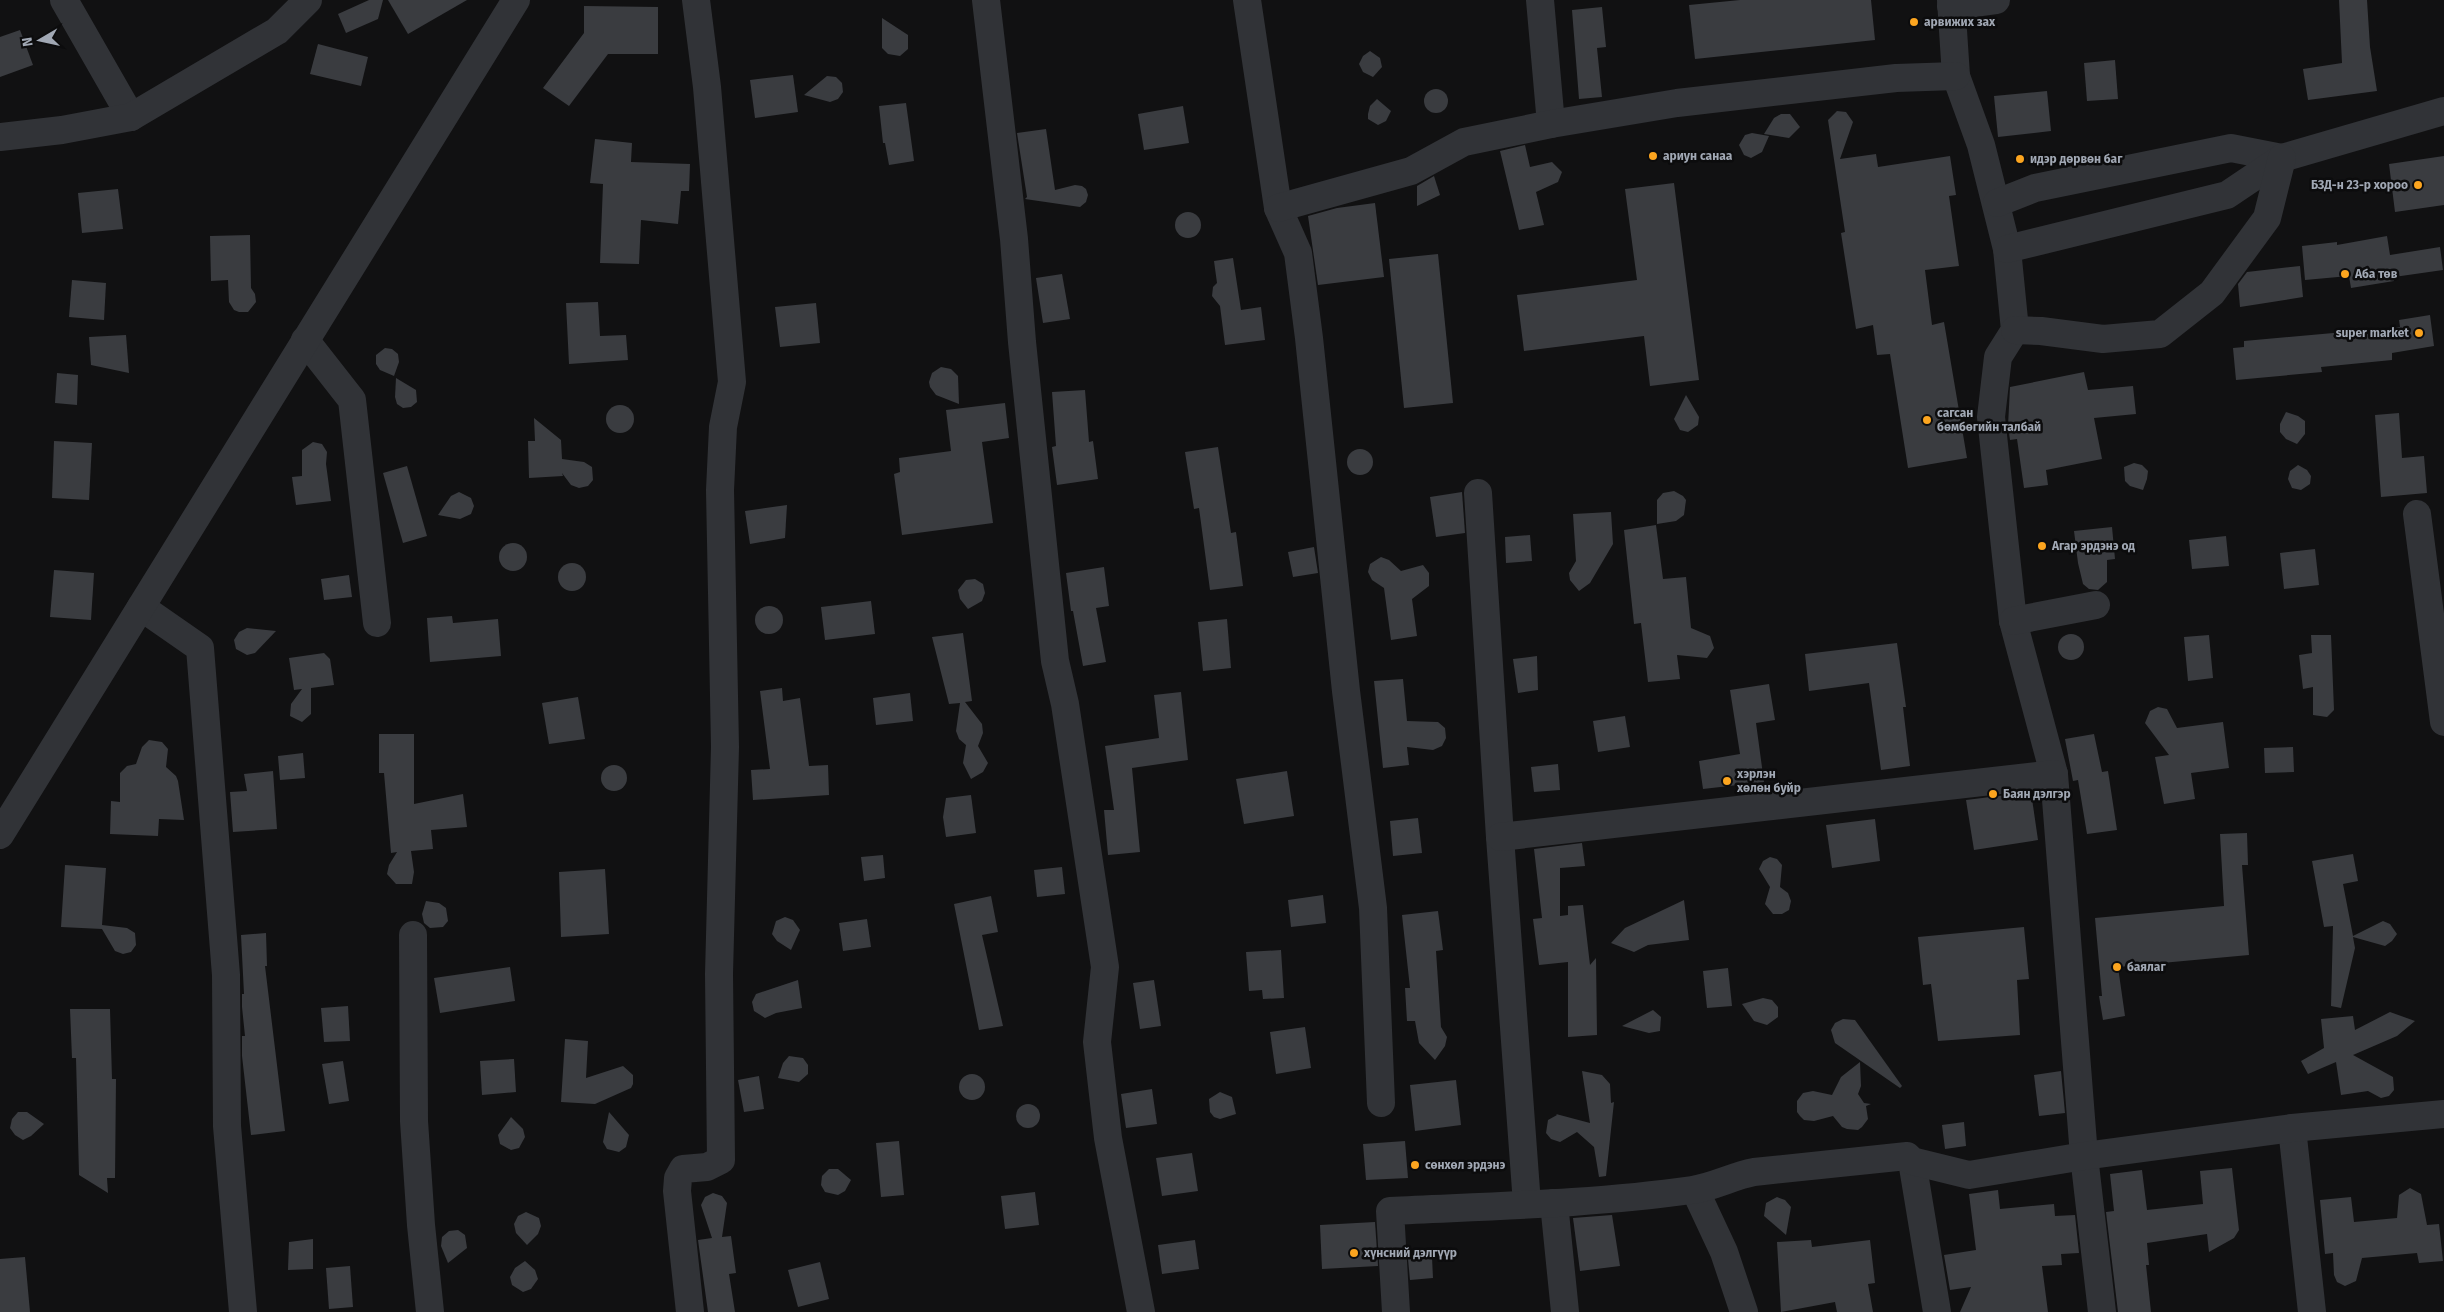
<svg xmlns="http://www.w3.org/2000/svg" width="2444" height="1312" viewBox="0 0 2444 1312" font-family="'Fira Sans',sans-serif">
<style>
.building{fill:#3a3c40}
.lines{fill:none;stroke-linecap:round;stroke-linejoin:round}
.minor{stroke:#313337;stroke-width:28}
.tertiary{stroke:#313337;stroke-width:28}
.poi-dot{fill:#fca51f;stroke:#0c0c0d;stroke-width:2}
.labels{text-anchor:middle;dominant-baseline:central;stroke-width:5;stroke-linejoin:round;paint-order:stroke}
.poi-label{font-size:12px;font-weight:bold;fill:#a1a8b4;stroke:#0c0c0d;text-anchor:start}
</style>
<rect width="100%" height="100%" fill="#111112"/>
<g class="building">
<polygon points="369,0 383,0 378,19 346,33 338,14"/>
<polygon points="388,0 467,0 408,34"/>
<polygon points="1740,0 1871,0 1875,40 1695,59 1689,5"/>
<polygon points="2339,0 2367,0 2370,47 2377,91 2308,100 2303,69 2342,63"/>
<polygon points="584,6 658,7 658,54 608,54 569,106 543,88 584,33"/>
<polygon points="1602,7 1606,47 1597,48 1602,97 1579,99 1572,10"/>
<polygon points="882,18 908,35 908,49 900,56 888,54 882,48"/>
<polygon points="20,30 33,65 0,77 0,37"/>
<polygon points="318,44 368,57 361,86 310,74"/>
<polygon points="1370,51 1380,58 1382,67 1373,77 1363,72 1359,64 1363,56"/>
<polygon points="2115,60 2118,99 2087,101 2084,63"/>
<polygon points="793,75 798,112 755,118 750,80"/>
<polygon points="827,76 836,77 842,83 843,92 838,99 830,102 804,95"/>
<circle cx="1436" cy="101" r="12"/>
<polygon points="2047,91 2051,131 1998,137 1994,96"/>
<polygon points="1377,99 1391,111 1386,121 1378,125 1368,119 1368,114 1370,106"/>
<polygon points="906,103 914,161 889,165 885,143 883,143 879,106"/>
<polygon points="1183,106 1189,143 1144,150 1138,114"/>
<polygon points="1837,111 1846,112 1853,122 1840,159 1876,154 1878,167 1950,156 1956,195 1949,196 1959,266 1925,270 1932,325 1944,322 1967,458 1908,468 1890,354 1877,355 1873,325 1856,329 1841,233 1845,232 1828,120"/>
<polygon points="1781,114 1790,114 1800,127 1789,138 1764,134 1774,118"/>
<polygon points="1046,129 1055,190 1075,185 1082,186 1086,189 1088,195 1086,202 1080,207 1025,199 1027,197 1017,133"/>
<polygon points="1752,133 1769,136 1762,152 1751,158 1744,155 1739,145 1745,135"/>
<polygon points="595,139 632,143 631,162 690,164 689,191 681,191 678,224 641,220 639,264 600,263 603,184 590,183"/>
<polygon points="1525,145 1530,167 1552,162 1562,172 1558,182 1536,192 1544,225 1519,230 1500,151"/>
<polygon points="2444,156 2444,205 2395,212 2389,164"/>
<polygon points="1434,176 1440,195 1417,206 1417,186"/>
<polygon points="1674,183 1699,380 1650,386 1644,336 1524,351 1517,295 1637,280 1625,189"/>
<polygon points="118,189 123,229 82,233 78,193"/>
<polygon points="1375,203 1384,277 1318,285 1308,216 1337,208"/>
<circle cx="1188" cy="225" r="13"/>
<polygon points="250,235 251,288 255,294 256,302 248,312 239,312 234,310 229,302 228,280 211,281 210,236"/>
<polygon points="2387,236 2390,255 2440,247 2443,270 2394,277 2394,281 2351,288 2349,276 2305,280 2302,246 2337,242 2337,245"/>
<polygon points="1438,254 1453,403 1404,408 1389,259"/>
<polygon points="1233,258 1241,310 1261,307 1265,340 1225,345 1220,306 1212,296 1213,287 1217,283 1214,261"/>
<polygon points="2300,266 2303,297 2240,307 2238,284 2247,272"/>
<polygon points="1062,274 1070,319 1043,323 1036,278"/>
<polygon points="72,280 106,283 104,320 69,317"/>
<polygon points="598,302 600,336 626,335 628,360 569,364 566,303"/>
<polygon points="816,303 820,343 780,347 775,307"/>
<polygon points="2430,315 2434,346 2392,353 2392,360 2321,367 2322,372 2236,380 2233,348 2244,347 2244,341 2400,327 2399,320"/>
<polygon points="126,335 129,373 91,365 89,337"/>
<polygon points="385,348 392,349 398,354 399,362 394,376 380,370 376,364 376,355"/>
<polygon points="941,367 951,369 958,376 959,404 936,395 930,387 929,382 932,373"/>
<polygon points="2084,372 2088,390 2133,386 2136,414 2094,418 2102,459 2046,470 2048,485 2024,488 2017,439 2010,440 2008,426 2010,387"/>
<polygon points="57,373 78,375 77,405 55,403"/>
<polygon points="396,378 416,390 417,402 411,407 403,408 397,404 395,397"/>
<polygon points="1085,390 1089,442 1093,441 1098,479 1057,485 1052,447 1056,446 1052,392"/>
<polygon points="1686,395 1699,417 1698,425 1688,432 1680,430 1674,419"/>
<polygon points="1005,403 1009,438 982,442 993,523 902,535 894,474 900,472 899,458 951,451 946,410"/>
<circle cx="620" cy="419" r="14"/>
<polygon points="2286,412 2298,416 2305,421 2305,434 2297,444 2286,439 2280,432 2280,424"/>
<polygon points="2399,413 2402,458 2424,456 2427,493 2381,497 2375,415"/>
<polygon points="534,418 561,440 562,459 584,462 592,467 593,480 588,486 579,488 571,485 562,473 563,476 529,478 528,441 535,441"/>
<polygon points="54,441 92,443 89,500 52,498"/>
<polygon points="313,442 322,444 327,452 326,464 331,501 296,505 292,477 302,476 302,450"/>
<polygon points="1218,447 1231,533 1236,532 1243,586 1210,590 1199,508 1194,509 1185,452"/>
<circle cx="1360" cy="462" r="13"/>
<polygon points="2134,463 2142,465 2148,471 2147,479 2143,490 2130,486 2125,481 2124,467"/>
<polygon points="2298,465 2307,470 2311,476 2310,484 2301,490 2292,488 2288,479 2290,471"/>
<polygon points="407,466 427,536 403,543 383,473"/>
<polygon points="1674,491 1683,496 1686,500 1684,515 1676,521 1657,524 1657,500 1663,493"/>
<polygon points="459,492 471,498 474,506 471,514 460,519 438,515 451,496"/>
<polygon points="1462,492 1465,533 1436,537 1430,497"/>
<polygon points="787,505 785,538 750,544 745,511"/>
<polygon points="1611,512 1613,544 1590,583 1579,591 1570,580 1569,573 1576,561 1573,514"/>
<polygon points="1656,525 1663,579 1686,577 1691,628 1710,636 1714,648 1707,658 1677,655 1680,679 1648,682 1641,623 1634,624 1624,530"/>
<polygon points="2112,527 2115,559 2107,560 2107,582 2098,590 2089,589 2083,584 2078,563 2074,531"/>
<polygon points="1530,535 1532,561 1506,563 1505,537"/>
<polygon points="2226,536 2229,566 2192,569 2189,540"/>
<circle cx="513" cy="557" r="14"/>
<polygon points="1314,547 1318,573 1293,577 1288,552"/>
<polygon points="2315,549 2319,585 2284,589 2280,553"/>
<polygon points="1381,557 1389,560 1401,571 1423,565 1429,573 1429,586 1412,599 1417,636 1391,640 1384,588 1372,580 1368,572 1370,564"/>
<circle cx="572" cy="577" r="14"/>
<polygon points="1104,567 1109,606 1096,608 1106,662 1083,666 1073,611 1071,611 1066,573"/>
<polygon points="54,570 94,573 91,620 50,617"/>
<polygon points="349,575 352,597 324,600 321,579"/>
<polygon points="975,579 983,584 985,593 982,601 968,609 960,599 958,590 966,580"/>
<polygon points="871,601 875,634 825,640 821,607"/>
<circle cx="769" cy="620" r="14"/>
<polygon points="452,616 453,623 498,619 501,656 430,662 427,618"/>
<polygon points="1227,619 1231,668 1203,671 1198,622"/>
<polygon points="247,628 276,631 255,653 247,655 236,649 234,640 239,632"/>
<polygon points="963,633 972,701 965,702 982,724 983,733 978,746 988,763 983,772 971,779 963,763 966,745 959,739 956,731 960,703 949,704 932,637"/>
<circle cx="2071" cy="647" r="13"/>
<polygon points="2209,635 2213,678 2188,681 2184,637"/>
<polygon points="2311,635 2331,635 2334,710 2327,717 2313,715 2313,687 2303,689 2299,655 2312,653"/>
<polygon points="1897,643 1906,707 1903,707 1910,766 1881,770 1869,683 1809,691 1805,654"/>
<polygon points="324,653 330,659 334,685 311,688 311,714 302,722 290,716 291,704 302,689 294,690 289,658"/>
<polygon points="1537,656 1538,690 1518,693 1513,659"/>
<polygon points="1403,679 1407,721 1438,722 1445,728 1446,738 1442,746 1433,750 1407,747 1409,765 1383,768 1374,681"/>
<polygon points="1769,684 1775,720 1756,723 1764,782 1703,789 1699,761 1740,754 1730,690"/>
<polygon points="782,688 783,701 800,698 809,766 828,765 829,795 753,800 751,770 770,769 760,691"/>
<polygon points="1181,692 1188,760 1132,768 1140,852 1108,855 1104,810 1114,810 1105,746 1159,738 1154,695"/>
<polygon points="910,693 913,721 876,725 873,698"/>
<polygon points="578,697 585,739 549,744 542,703"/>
<polygon points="2158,707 2167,709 2177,728 2223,722 2229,768 2191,773 2195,799 2164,804 2155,757 2169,755 2145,723 2150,711"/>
<polygon points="1625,716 1630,747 1598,752 1593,721"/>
<polygon points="379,734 414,734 414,804 463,794 467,827 431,830 433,849 411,851 414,872 412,884 396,884 387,874 389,865 397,852 391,853 384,773 379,773"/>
<polygon points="2094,734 2102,772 2108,771 2117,830 2087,834 2078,780 2073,781 2065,739"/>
<polygon points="149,740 162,742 168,749 166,767 176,776 178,781 184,820 159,819 158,836 110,834 111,801 120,802 120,773 127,766 136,764 142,747"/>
<polygon points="2293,747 2294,772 2265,773 2264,748"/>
<polygon points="303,753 305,778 280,780 278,756"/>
<polygon points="1558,764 1560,790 1534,792 1531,767"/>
<circle cx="614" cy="778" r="13"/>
<polygon points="273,771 277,829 233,832 230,792 247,791 244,774"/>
<polygon points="1287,771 1294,816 1244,824 1236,779"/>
<polygon points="2031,792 2038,840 1974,850 1966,800"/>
<polygon points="971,795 976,833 946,837 943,817 946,798"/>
<polygon points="1418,818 1422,853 1393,856 1390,821"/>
<polygon points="1875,819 1880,861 1832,868 1826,825"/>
<polygon points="2247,833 2248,865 2242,865 2249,955 2118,967 2125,1016 2103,1020 2099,996 2102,996 2095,918 2224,906 2220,834"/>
<polygon points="1582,843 1585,866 1560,868 1560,916 1568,915 1568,906 1583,905 1590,965 1596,958 1597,1035 1568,1037 1568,962 1539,965 1533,919 1542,918 1534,849"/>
<polygon points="2353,854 2358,881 2343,884 2353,936 2383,921 2390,924 2397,934 2392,941 2385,946 2353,937 2355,948 2341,1008 2331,1006 2333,926 2324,927 2312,861"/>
<polygon points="883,855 885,878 864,881 861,857"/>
<polygon points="1770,857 1777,859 1782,865 1780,887 1788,893 1791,901 1789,910 1782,914 1773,914 1765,904 1770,887 1759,869 1763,861"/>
<polygon points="65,865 106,868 102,925 127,928 135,933 136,945 131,952 123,954 115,951 102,929 61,927"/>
<polygon points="1062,867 1065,894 1037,897 1034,870"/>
<polygon points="605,869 609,934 561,937 559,872"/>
<polygon points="1323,895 1326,923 1291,927 1288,900"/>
<polygon points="991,896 998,932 982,935 1003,1026 979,1030 954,904"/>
<polygon points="1684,900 1689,940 1648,945 1634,952 1611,943 1625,928"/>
<polygon points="426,901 439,903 446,908 448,921 443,927 430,928 424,923 422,914"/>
<polygon points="1438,911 1443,950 1436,951 1441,1027 1447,1037 1445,1046 1435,1060 1419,1043 1415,1021 1407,1021 1405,988 1410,988 1402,915"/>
<polygon points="785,917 793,920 800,930 791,950 777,941 772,934 776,921"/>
<polygon points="867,919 871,947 843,951 839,923"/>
<polygon points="2024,927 2029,979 2017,980 2020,1035 1938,1041 1931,984 1923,985 1918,937"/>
<polygon points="266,933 267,966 265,966 285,1131 251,1135 242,1056 242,1036 245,1036 242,1007 242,994 244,994 241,935"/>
<polygon points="1281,950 1284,998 1263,999 1262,990 1249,991 1246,952"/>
<polygon points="510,967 515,1001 440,1013 434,978"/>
<polygon points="1728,968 1732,1006 1707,1008 1703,971"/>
<polygon points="798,980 802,1008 776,1013 765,1018 754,1011 752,1002 756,994"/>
<polygon points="1154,980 1161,1026 1140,1029 1133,983"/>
<polygon points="1763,998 1772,1000 1778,1007 1778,1017 1767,1025 1754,1021 1742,1004"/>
<polygon points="348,1006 350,1041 324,1042 321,1008"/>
<polygon points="70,1009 110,1009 112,1079 116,1079 115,1178 107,1178 108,1193 79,1175 76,1058 72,1058"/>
<polygon points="1653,1010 1661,1017 1660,1031 1649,1033 1622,1026"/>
<polygon points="2390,1012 2415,1021 2397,1036 2353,1055 2393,1077 2394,1090 2389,1096 2381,1098 2368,1091 2341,1095 2336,1062 2308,1074 2301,1061 2324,1048 2321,1019 2353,1016 2355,1030"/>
<polygon points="1843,1019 1855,1020 1902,1086 1900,1088 1835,1043 1831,1030 1835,1023"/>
<polygon points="1305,1027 1311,1068 1276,1074 1270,1032"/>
<polygon points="565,1039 588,1041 586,1078 623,1066 633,1075 633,1084 631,1088 595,1104 561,1102"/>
<polygon points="789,1056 803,1058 808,1065 808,1074 799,1082 778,1078 783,1063"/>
<polygon points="514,1059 516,1092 482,1095 480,1061"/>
<polygon points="343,1061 349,1101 329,1104 322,1064"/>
<polygon points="1860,1062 1861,1086 1858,1094 1864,1103 1871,1104 1866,1106 1868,1119 1862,1127 1858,1130 1847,1129 1842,1127 1833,1116 1814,1121 1804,1120 1800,1116 1797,1112 1797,1101 1803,1093 1813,1091 1832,1095 1841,1077"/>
<polygon points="1582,1071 1602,1075 1610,1084 1611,1103 1614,1102 1606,1176 1599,1177 1594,1147 1577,1132 1560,1142 1551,1139 1546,1133 1548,1120 1557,1115 1556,1114 1590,1123"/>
<polygon points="2061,1071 2065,1113 2039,1116 2034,1075"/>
<circle cx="972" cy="1087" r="13"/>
<polygon points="759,1076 764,1109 744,1112 738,1080"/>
<polygon points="1456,1080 1461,1125 1415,1131 1410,1085"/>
<polygon points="1152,1089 1157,1124 1126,1128 1121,1094"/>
<polygon points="1220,1092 1232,1097 1236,1114 1220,1119 1214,1117 1210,1112 1209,1099"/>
<circle cx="1028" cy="1116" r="12"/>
<polygon points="18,1112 27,1112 44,1124 31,1136 23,1140 15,1135 10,1128 12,1119"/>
<polygon points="609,1112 629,1135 626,1147 619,1152 607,1149 603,1142"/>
<polygon points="511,1117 523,1129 525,1137 519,1148 511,1150 500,1144 498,1135"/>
<polygon points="1964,1122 1966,1146 1945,1149 1942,1125"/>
<polygon points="899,1141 904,1195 881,1197 876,1143"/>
<polygon points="1405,1141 1408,1178 1366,1180 1363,1144"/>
<polygon points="1192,1153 1198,1191 1162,1196 1156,1158"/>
<polygon points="2232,1168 2239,1230 2234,1238 2209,1252 2207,1234 2147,1243 2149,1265 2146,1265 2151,1312 2118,1312 2106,1212 2114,1211 2110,1174 2142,1170 2147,1210 2203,1204 2200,1171"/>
<polygon points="829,1169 838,1169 851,1180 845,1191 838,1195 825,1192 821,1185 822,1176"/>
<polygon points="2410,1188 2421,1194 2427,1225 2439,1224 2443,1261 2419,1263 2417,1253 2362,1258 2356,1281 2345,1286 2337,1282 2334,1275 2333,1253 2325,1254 2320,1200 2351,1197 2354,1222 2397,1218 2399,1195"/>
<polygon points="1998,1190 2000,1209 2054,1204 2055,1216 2075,1215 2079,1253 2061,1254 2062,1265 2042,1266 2048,1312 1960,1312 1971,1287 1950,1290 1944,1255 1976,1250 1969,1194"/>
<polygon points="1035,1192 1039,1225 1005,1229 1001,1196"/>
<polygon points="713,1193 722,1196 727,1203 722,1237 731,1236 736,1273 729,1274 735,1312 708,1312 698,1240 712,1238 701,1205 705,1197"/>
<polygon points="1777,1197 1785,1200 1791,1207 1786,1235 1764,1216 1766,1203"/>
<polygon points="526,1212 539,1218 541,1226 538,1234 527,1245 516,1233 514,1224 518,1216"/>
<polygon points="1612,1215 1620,1266 1580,1271 1573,1218"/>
<polygon points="1375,1222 1378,1266 1322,1269 1320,1225"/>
<polygon points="458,1230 465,1235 467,1248 448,1263 441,1246 442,1237 449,1231"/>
<polygon points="313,1239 313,1269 288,1270 289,1242"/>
<polygon points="1195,1240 1199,1269 1162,1274 1158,1245"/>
<polygon points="1811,1240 1812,1247 1870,1240 1875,1283 1868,1284 1873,1312 1837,1312 1835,1302 1781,1312 1777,1242"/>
<polygon points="25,1257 30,1312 0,1312 0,1259"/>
<polygon points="1432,1257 1433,1278 1410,1280 1408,1259"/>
<polygon points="525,1261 535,1270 538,1279 531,1289 523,1292 512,1285 510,1277 515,1268"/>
<polygon points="820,1262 829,1299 798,1307 788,1270"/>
<polygon points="350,1266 353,1307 329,1309 326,1268"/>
</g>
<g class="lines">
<g class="minor">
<polyline points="64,0 131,117"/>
<polyline points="986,0 1014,239 1022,342 1055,661 1065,704 1105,967 1097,1042 1108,1138 1141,1312"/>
<polyline points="1247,0 1278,208 1298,253 1309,338 1346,691 1373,908 1381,1103"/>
<polyline points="1540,0 1551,124"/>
<polyline points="1951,0 1956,76 1981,145 2007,249 2015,330 1998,357 1991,417 2013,621 2054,774 2084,1156 2102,1312"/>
<polyline points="1951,6 1996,0"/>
<polyline points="0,137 62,130 131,117 277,31 308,0"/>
<polyline points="1997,203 2035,188 2231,148 2282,158"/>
<polyline points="1278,208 1411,171 1464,142 1551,124 1677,103 1896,78 1956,76"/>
<polyline points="2007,249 2227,195 2282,158 2444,111"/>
<polyline points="2015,330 2041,331 2103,339 2160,334 2212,293 2267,218 2282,158"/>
<polyline points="305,340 352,400 377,623"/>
<polyline points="1478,493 1500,837 1527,1204"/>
<polyline points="2417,514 2444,722"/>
<polyline points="141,607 200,648 226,975 227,1126 243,1312"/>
<polyline points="2013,621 2096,605"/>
<polyline points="1500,837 2054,774"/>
<polyline points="413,935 414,1121 421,1225 430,1312"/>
<polyline points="2292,1128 2312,1312"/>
<polyline points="1912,1161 1937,1312"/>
<polyline points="1695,1190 1724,1252 1744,1312"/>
<polyline points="1554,1203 1565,1312"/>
<polyline points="690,1312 677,1191 678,1178 683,1169 707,1167 721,1160 719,974 725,747 720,490 723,427 732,382 707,87 696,0"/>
<path d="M1396 1312 1390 1211C1490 1206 1593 1204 1692 1190 1713 1187 1733 1176 1754 1172L1907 1156 1912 1161 1969 1175 2084 1156 2292 1128 2444 1114"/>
</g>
<path class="tertiary" d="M0 835C170 555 344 278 516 0"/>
</g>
<g class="poi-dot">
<circle cx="1914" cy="22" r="5"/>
<circle cx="1653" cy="156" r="5"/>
<circle cx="2020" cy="159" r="5"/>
<circle cx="2418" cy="185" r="5"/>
<circle cx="2345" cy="274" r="5"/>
<circle cx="2419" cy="333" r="5"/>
<circle cx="1927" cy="420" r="5"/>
<circle cx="2042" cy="546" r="5"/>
<circle cx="1727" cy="781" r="5"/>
<circle cx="1993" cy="794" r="5"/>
<circle cx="2117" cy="967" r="5"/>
<circle cx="1415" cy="1165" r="5"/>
<circle cx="1354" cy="1253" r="5"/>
</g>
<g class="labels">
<g class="poi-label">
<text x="1924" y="22">арвижих зах</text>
<text x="1663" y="156">ариун санаа</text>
<text x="2030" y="159">идэр дөрвөн баг</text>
<text x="2408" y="185" text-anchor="end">БЗД-н 23-р хороо</text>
<text x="2355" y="274">Аба төв</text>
<text x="2409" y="333" text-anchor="end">super market</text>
<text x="1937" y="413">сагсан<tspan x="1937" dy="14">бөмбөгийн талбай</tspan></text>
<text x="2052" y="546">Агар эрдэнэ од</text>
<text x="1737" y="774">хэрлэн<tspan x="1737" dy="14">хөлөн буйр</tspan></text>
<text x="2003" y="794">Баян дэлгэр</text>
<text x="2127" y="967">баялаг</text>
<text x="1425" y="1165">сөнхөл эрдэнэ</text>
<text x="1364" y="1253">хүнсний дэлгүүр</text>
</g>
</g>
<g transform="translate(40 40) rotate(261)" stroke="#0c0c0d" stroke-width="4" paint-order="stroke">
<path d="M0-4L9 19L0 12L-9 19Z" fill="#a1a8b4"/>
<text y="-8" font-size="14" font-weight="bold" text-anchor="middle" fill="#a1a8b4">N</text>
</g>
</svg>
